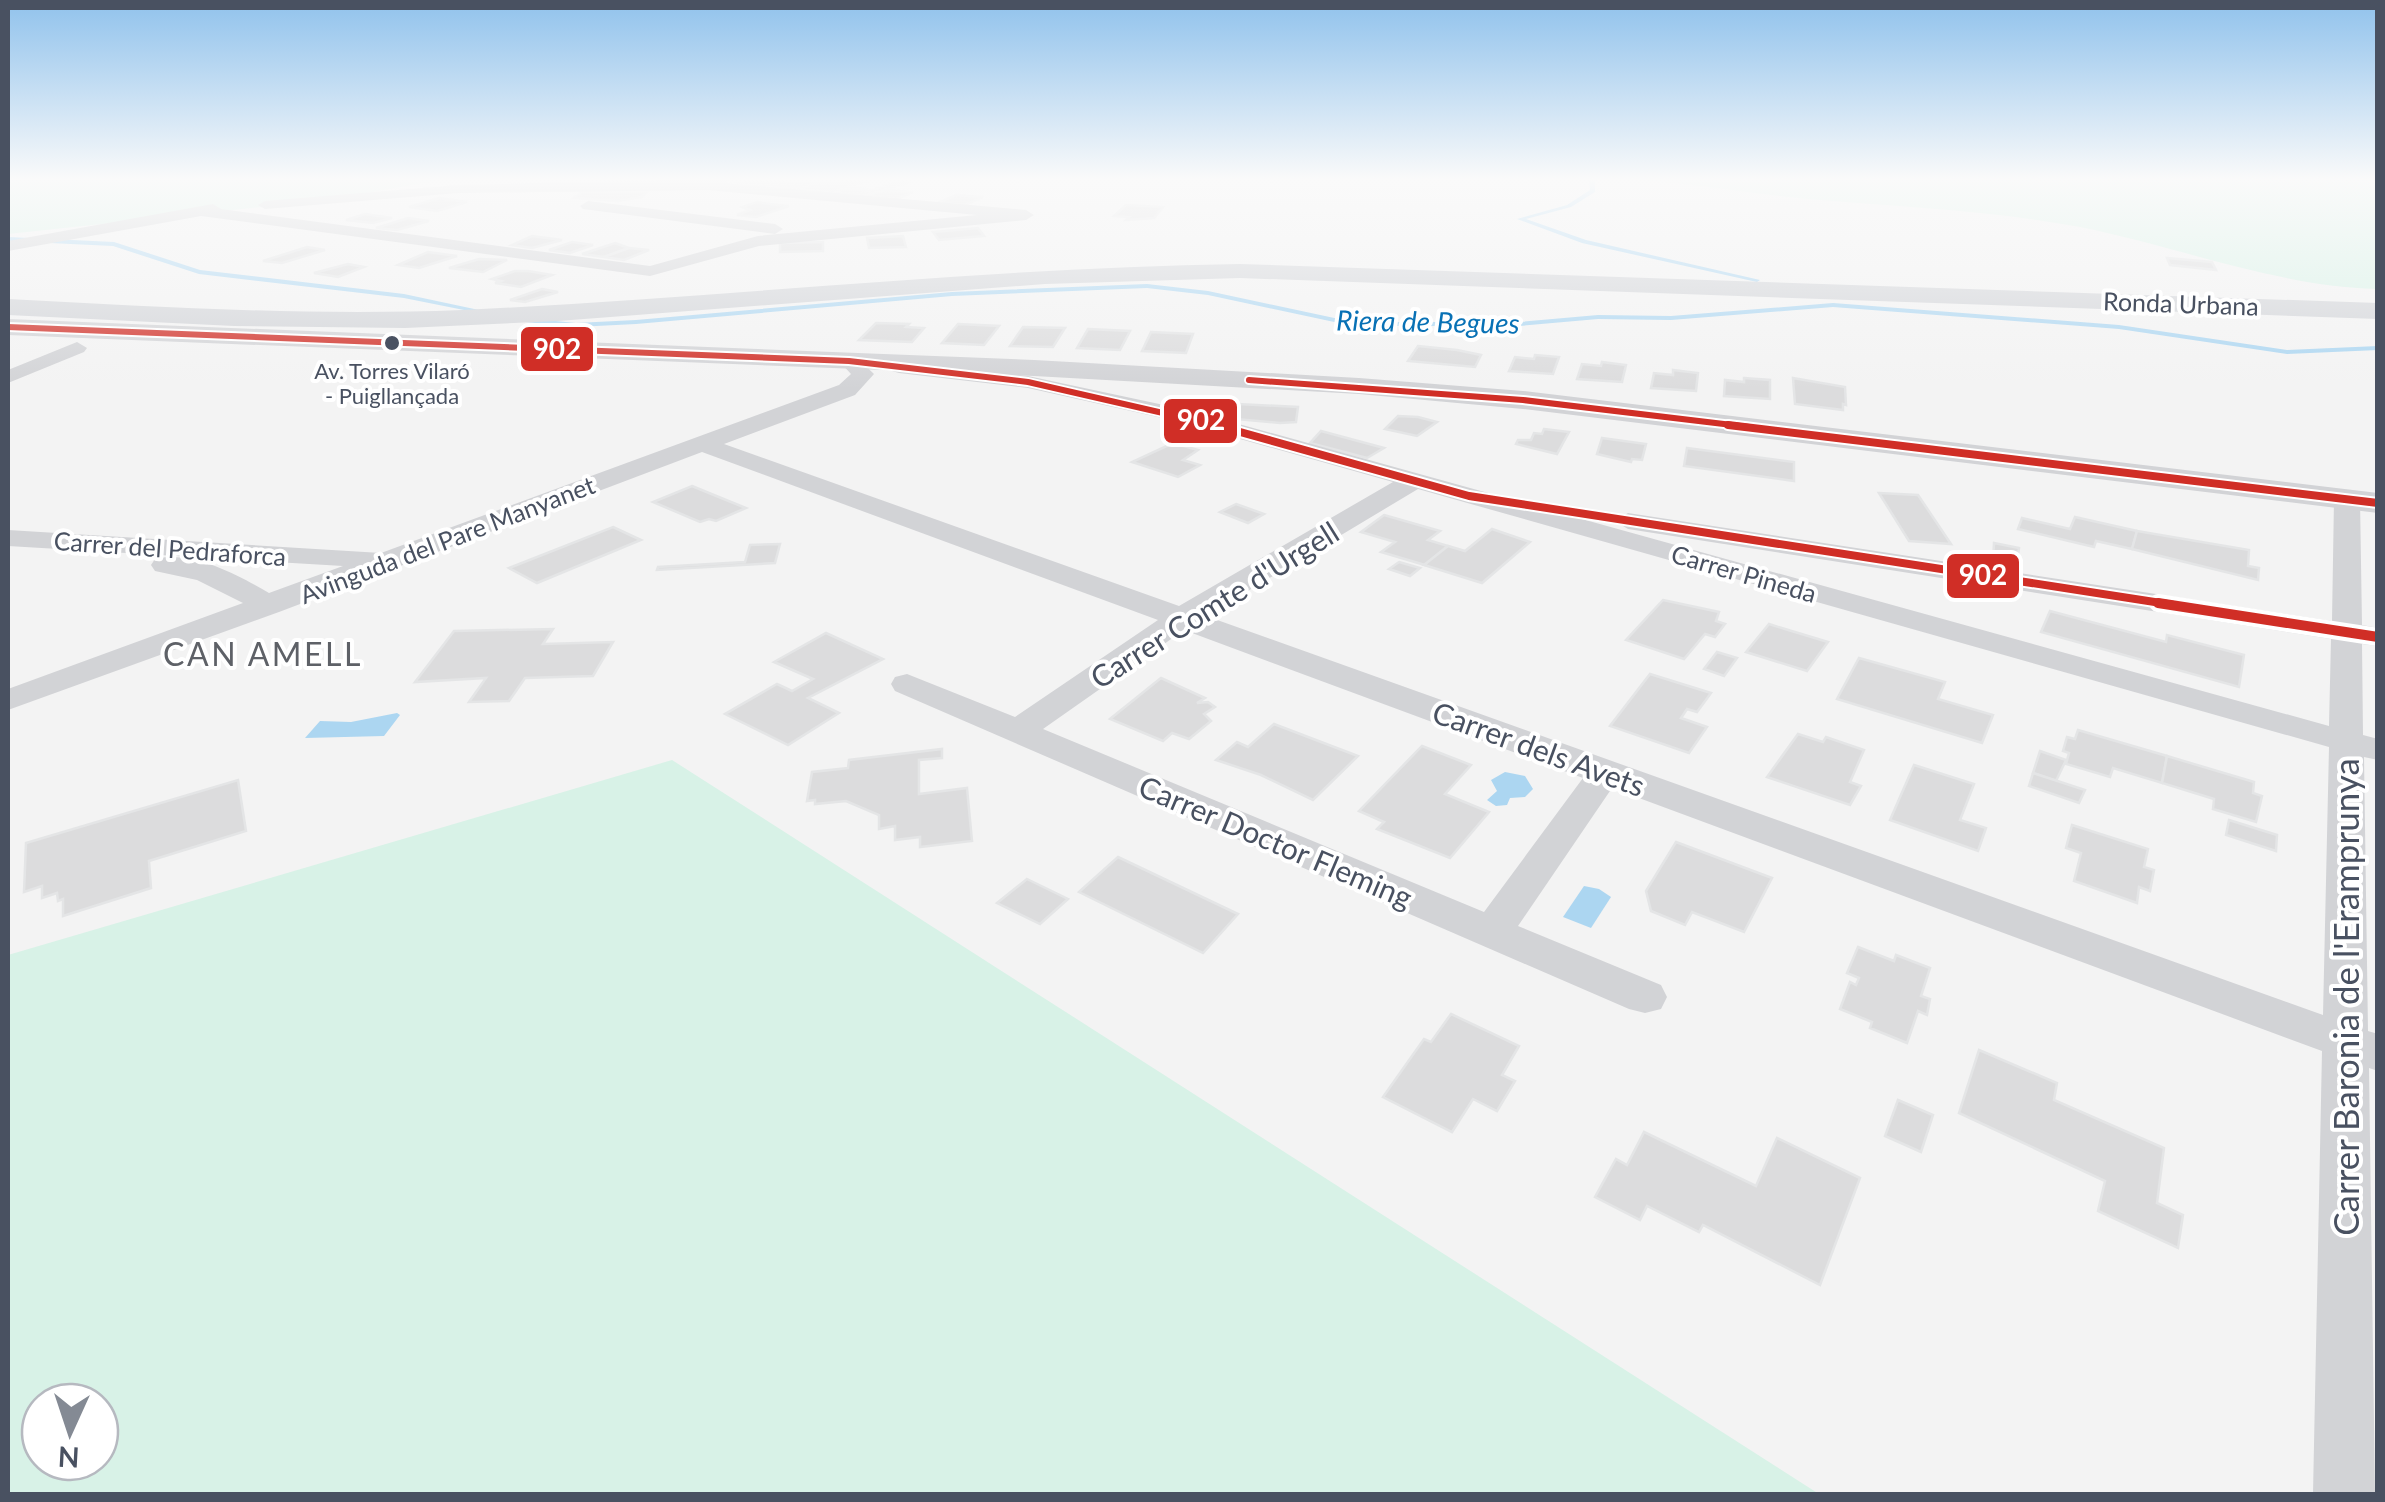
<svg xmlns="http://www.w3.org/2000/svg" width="2385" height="1502" viewBox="0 0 2385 1502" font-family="Lato,sans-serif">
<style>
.green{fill:#d8f2e7;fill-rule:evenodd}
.water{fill:#acd6f1}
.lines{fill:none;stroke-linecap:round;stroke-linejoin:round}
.stream{fill:#acd6f1;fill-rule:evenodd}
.building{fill:#dcdcdd;stroke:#e4e5e6;stroke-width:2.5}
.minor{fill:#d2d3d6;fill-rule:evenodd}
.tertiary{fill:#d2d3d6;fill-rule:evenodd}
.secondary{fill:#d2d4d8;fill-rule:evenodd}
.bus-1-far2-casing{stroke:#fff;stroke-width:10}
.bus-1-far1-casing{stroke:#fff;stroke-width:12}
.bus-1-casing{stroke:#fff;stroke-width:18}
.bus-1-far2{stroke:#d02e26;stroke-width:6}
.bus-1-far1{stroke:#d02e26;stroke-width:8}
.bus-1{stroke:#d02e26;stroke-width:10}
.bus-dot{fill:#495161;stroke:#fff;stroke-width:4}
.labels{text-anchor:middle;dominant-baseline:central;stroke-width:8;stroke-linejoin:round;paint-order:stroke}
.far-bus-label{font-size:22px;fill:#495161;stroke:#fff}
.far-street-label{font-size:25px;fill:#495161;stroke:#fff}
.far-water-label{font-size:28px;font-style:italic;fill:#0871b5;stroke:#fff}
.street-label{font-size:30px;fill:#495161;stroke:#fff}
.neighbourhood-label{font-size:32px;letter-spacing:2.5px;fill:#5e6167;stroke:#fff}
.near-street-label{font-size:35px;fill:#495161;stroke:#fff}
.line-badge{stroke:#fff;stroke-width:4}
.badge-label{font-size:28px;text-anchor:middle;font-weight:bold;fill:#fff}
</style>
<rect width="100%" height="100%" fill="#f3f3f3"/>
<g class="green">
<polygon points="8,179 446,179 326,200 8,234"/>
<path d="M1611 179H2377V289C2275 286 2180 247 2080 227 1990 210 1899 207 1808 199 1742 193 1678 180 1611 179Z"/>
<path d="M672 760 1819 1494H8V955ZM40 1402H100V1462H40Z"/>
</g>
<g class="water">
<polygon points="397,713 400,715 384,736 305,738 320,721 351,722"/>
<polygon points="1505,772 1525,776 1533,789 1525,797 1510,798 1507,805 1496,806 1487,800 1497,791 1491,780"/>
<polygon points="1584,886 1599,889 1611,897 1591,928 1563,917"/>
</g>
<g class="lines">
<g class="stream">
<polygon points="1589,179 1595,179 1595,192 1571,207 1526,219 1586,240 1760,280 1757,282 1582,243 1517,219 1567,205 1590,190"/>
<polygon points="8,237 114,242 200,270 404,294 493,313 489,315 404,298 199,274 113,246 8,241"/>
<polygon points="1147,284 1208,291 1353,322 1519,322 1598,315 1671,316 1833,303 2119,325 2287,350 2378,346 2378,350 2287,354 2119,329 1833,307 1671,320 1598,319 1519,326 1353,326 1208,295 1147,288 952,296 636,324 576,327 515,321 511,319 515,317 576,323 636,320 952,292"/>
</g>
</g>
<g class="building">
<polygon points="749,179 822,182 872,179 848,187 865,189 853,195 736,184"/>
<polygon points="904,180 913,181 863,196 833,193 846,188 869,191"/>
<polygon points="818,182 832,183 852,185 833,193 799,189"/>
<polygon points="885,190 913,192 897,199 863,196"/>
<polygon points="648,191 642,197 618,201 574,198 582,192"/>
<polygon points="956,195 983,197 965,205 938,203"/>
<polygon points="439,198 467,202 437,211 409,207"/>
<polygon points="757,202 770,204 789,206 756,217 737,215 750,210 742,207"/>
<polygon points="1126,205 1163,207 1154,218 1126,220 1129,217 1114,216"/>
<polygon points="365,214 392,218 373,223 346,220"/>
<polygon points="408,218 429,221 397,230 376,228"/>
<polygon points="978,228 984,236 939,240 933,232"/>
<polygon points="532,236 562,240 532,248 512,245"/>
<polygon points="903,236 906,247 869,248 867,238"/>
<polygon points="572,242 593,245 570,253 549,250"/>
<polygon points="823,242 823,251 780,252 780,243"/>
<polygon points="615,243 629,248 604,257 582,254"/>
<polygon points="307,247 325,250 282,263 263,261"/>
<polygon points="629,248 649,250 624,260 604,257"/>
<polygon points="428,252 457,256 419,268 398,265"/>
<polygon points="2167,258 2212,262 2216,270 2170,265"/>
<polygon points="479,259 507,260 483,272 449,268"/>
<polygon points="348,264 364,267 338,277 314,273"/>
<polygon points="515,271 528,271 552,275 521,287 495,283 501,281 492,279"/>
<polygon points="542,289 558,292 525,302 510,300"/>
<polygon points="876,323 909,324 906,327 924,328 912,342 859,340"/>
<polygon points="958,324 999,326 984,345 942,343"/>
<polygon points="1023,327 1065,328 1053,347 1010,346"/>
<polygon points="1088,329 1130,331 1120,350 1077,348"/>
<polygon points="1151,332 1193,334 1186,353 1142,351"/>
<polygon points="1418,346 1457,350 1481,355 1475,367 1408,361"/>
<polygon points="1535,355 1559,357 1553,374 1509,371 1515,357 1534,359"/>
<polygon points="1602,362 1626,365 1622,382 1577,379 1582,364 1601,366"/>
<polygon points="1673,370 1698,373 1696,391 1651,388 1654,373 1673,375"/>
<polygon points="1744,378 1770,380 1770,399 1724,396 1725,380 1744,382"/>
<polygon points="1793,378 1845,387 1846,405 1843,404 1843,410 1795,404"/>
<polygon points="1217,403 1298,407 1296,422 1280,423 1213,417"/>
<polygon points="1398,416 1418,417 1437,422 1417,436 1385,429"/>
<polygon points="1544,429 1569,432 1557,454 1516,444 1518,440 1531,440 1534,433 1542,434"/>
<polygon points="1321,431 1384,448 1367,458 1310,443"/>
<polygon points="1602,438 1646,444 1642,460 1632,459 1631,462 1597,454"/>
<polygon points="1173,443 1198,450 1183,460 1200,465 1178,477 1132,462"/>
<polygon points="1687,448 1794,462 1794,481 1684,466"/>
<polygon points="692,486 709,493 746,508 716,521 709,519 700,522 653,502"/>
<polygon points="1879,493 1918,495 1951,544 1909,541"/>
<polygon points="1236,504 1264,514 1248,523 1220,512"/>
<polygon points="1384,515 1440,531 1428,540 1448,546 1425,565 1381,552 1395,542 1361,532"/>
<polygon points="2075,517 2137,531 2132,549 2096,541 2094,547 2018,529 2022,518 2070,529"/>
<polygon points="613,527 641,540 537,583 509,568"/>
<polygon points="1492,529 1530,542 1482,583 1424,565 1448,546 1465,551"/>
<polygon points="2137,531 2249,550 2248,566 2259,568 2258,580 2132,549"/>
<polygon points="1994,543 2019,548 2017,564 1993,560"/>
<polygon points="780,544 775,563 657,570 658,567 745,562 750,545"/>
<polygon points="1399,562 1420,568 1410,576 1389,569"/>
<polygon points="1663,600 1719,612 1716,621 1725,624 1715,637 1705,634 1684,659 1626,640"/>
<polygon points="2050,611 2166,642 2167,635 2244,655 2239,687 2041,632"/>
<polygon points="1769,624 1785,629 1828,642 1807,671 1746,652"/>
<polygon points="553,629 543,644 613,642 593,676 525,678 509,701 469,702 486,678 415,682 454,631"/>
<polygon points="826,633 883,659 808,698 839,713 788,745 725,714 777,684 792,691 813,679 774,662"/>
<polygon points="1717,652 1737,658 1724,676 1704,669"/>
<polygon points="1859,658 1945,682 1938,699 1993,715 1982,743 1837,699"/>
<polygon points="1650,674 1711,693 1697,712 1687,709 1681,718 1707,727 1689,753 1610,726"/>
<polygon points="1161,678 1205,698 1197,703 1208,702 1215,707 1204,714 1211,721 1189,739 1172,733 1163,741 1110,719"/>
<polygon points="1274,724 1329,745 1358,756 1313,800 1261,775 1216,760 1237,742 1248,747"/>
<polygon points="2078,730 2167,756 2162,783 2113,768 2110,777 2066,764 2069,753 2063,751 2067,737 2075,739"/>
<polygon points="1798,734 1823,742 1826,737 1864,750 1850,782 1861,786 1850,805 1767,777"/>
<polygon points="1422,746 1471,765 1445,794 1489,812 1450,858 1377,829 1384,822 1359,811"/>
<polygon points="942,749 942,758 919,760 919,794 967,788 972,841 920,847 920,837 895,840 895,826 879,829 879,815 846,801 815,804 815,800 807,801 812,772 848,768 849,760"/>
<polygon points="2040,751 2066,760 2056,781 2033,773"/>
<polygon points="2167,756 2254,782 2253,793 2262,796 2256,822 2213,809 2214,799 2162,783"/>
<polygon points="1914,765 1974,784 1960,820 1986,828 1978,851 1890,820"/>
<polygon points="2033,773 2085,790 2079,803 2029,786"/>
<polygon points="238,780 246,831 149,861 151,888 63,916 63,899 58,901 57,893 42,898 42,886 24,892 26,843"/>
<polygon points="2229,820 2277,835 2276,851 2226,835"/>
<polygon points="2072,825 2148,849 2144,867 2154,870 2150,891 2139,887 2137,903 2074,881 2081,853 2066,848"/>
<polygon points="1676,842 1772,878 1744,932 1692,912 1685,925 1651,911 1646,891"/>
<polygon points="1118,857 1238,914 1203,953 1079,892"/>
<polygon points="1027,879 1068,899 1040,924 997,903"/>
<polygon points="1858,947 1894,961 1896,955 1930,968 1921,996 1930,999 1927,1015 1918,1011 1907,1043 1870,1028 1872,1022 1840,1009 1850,982 1856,985 1859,978 1847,973"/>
<polygon points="1451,1014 1519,1046 1502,1075 1515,1081 1497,1111 1473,1099 1452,1132 1383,1097 1424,1039 1431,1042"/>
<polygon points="1979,1050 2057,1083 2054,1100 2164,1148 2157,1203 2183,1215 2178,1248 2098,1211 2105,1181 1959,1113"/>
<polygon points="1898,1100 1933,1115 1921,1152 1885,1136"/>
<polygon points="1644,1132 1756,1186 1777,1138 1860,1178 1820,1285 1703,1225 1699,1232 1647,1206 1640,1220 1595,1197 1616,1159 1627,1165"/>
</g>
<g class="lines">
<g class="minor">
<polygon points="712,179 730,179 725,183 1026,210 1034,215 1026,220 759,246 650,276 201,216 8,251 8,241 213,204 221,209 650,266 758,236 977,215 707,190 458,193 265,209 258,205 265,201 458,185"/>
<polygon points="588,201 775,224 783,229 775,234 583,209 580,206"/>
<polygon points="77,342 87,348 84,352 8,383 8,370"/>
<path d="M849 355 856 357 874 374 855 395 724 444 1179 606 1393 482 1180 422 1028 388 899 373 892 371 889 367 892 363 1028 376 1192 411 2329 726 2331 639 1628 529 1615 521 1628 513 2332 621 2334 499 2347 491 2356 494 2360 499 2362 625 2378 628V646L2362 644 2363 735 2378 739V760L2364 757 2368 1031 2378 1034V1071L2369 1068 2375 1494H2313L2322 1051 1612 788 1518 926 1661 985 1667 997 1661 1009 1645 1013 1629 1009 895 691 891 684 895 677 907 674 1015 717 1158 620 702 452 279 612 8 710V689L243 603 197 580 155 571 151 565 155 559C192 550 238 575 269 593L343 566 8 546V530L381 553 839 385 851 374 839 361ZM1418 489 2329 747 2323 1015 1206 616ZM1184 630 1583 778 1484 912 1043 729Z"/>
</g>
<polygon class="tertiary" points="8,319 1034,360 1359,378 1523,391 2378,493 2378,513 1523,409 1359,394 1034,376 8,335"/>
<path class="secondary" d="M1240 264 2378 303V319L1240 278 1045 284 558 321 405 328 234 326 8 315V299C159 307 310 316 462 310 722 298 980 268 1240 264Z"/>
<g class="bus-1-far2-casing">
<g id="bus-1-far2">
<polyline points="8,327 849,361 1028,382 1224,427"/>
<polyline points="1249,380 1523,400 1749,427"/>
</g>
</g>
<g class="bus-1-far1-casing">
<g id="bus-1-far1">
<polyline points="1215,425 1469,496 2174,605"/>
<polyline points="1728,425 2378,503"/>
</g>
</g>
<g class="bus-1-casing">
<polyline id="bus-1" points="2158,603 2378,637"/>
</g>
<use href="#bus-1-far2" class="bus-1-far2"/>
<use href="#bus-1-far1" class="bus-1-far1"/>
<use href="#bus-1" class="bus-1"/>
</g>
<linearGradient id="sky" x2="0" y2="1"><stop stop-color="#90c2ec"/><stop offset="0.46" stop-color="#fafafa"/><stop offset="1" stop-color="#fafafa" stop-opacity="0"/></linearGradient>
<rect width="2385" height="389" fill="url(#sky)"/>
<circle class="bus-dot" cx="392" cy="343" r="9"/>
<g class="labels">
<g class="far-bus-label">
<text x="392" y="370">Av. Torres Vilaró<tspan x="392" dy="25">- Puigllançada</tspan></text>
</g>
<g class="far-street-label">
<text transform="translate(2181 303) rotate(2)">Ronda Urbana</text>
<text transform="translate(447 539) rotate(-21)">Avinguda del Pare Manyanet</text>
<text transform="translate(170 548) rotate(4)">Carrer del Pedraforca</text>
<text transform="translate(1744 573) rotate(16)">Carrer Pineda</text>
</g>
<g class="far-water-label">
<text transform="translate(1428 321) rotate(1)">Riera de Begues</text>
</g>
<g class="street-label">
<text transform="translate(1214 604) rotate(-32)">Carrer Comte d'Urgell</text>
<text transform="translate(1539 748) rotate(20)">Carrer dels Avets</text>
<text transform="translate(1276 841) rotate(23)">Carrer Doctor Fleming</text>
</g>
<g class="neighbourhood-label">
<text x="263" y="653">CAN AMELL</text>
</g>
<g class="near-street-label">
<text transform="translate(2345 997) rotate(-90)">Carrer Baronia de l'Eramprunya</text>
</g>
</g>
<g class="line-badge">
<rect x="519" y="325" width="76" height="48" rx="10" fill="#d02e26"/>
<rect x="1162" y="397" width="77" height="48" rx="10" fill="#d02e26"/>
<rect x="1945" y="552" width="76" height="48" rx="10" fill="#d02e26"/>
</g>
<g class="badge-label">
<text x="557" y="359">902</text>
<text x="1201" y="430">902</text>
<text x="1983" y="585">902</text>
</g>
<rect width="2385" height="1502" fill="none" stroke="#495161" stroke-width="20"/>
<g transform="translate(70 1432) rotate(183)"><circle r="48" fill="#ffffff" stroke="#b6b9c0" stroke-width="2.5"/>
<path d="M0-8L18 38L0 25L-18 38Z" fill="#848a94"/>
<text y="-15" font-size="28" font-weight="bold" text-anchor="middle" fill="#495161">N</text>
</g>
</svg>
